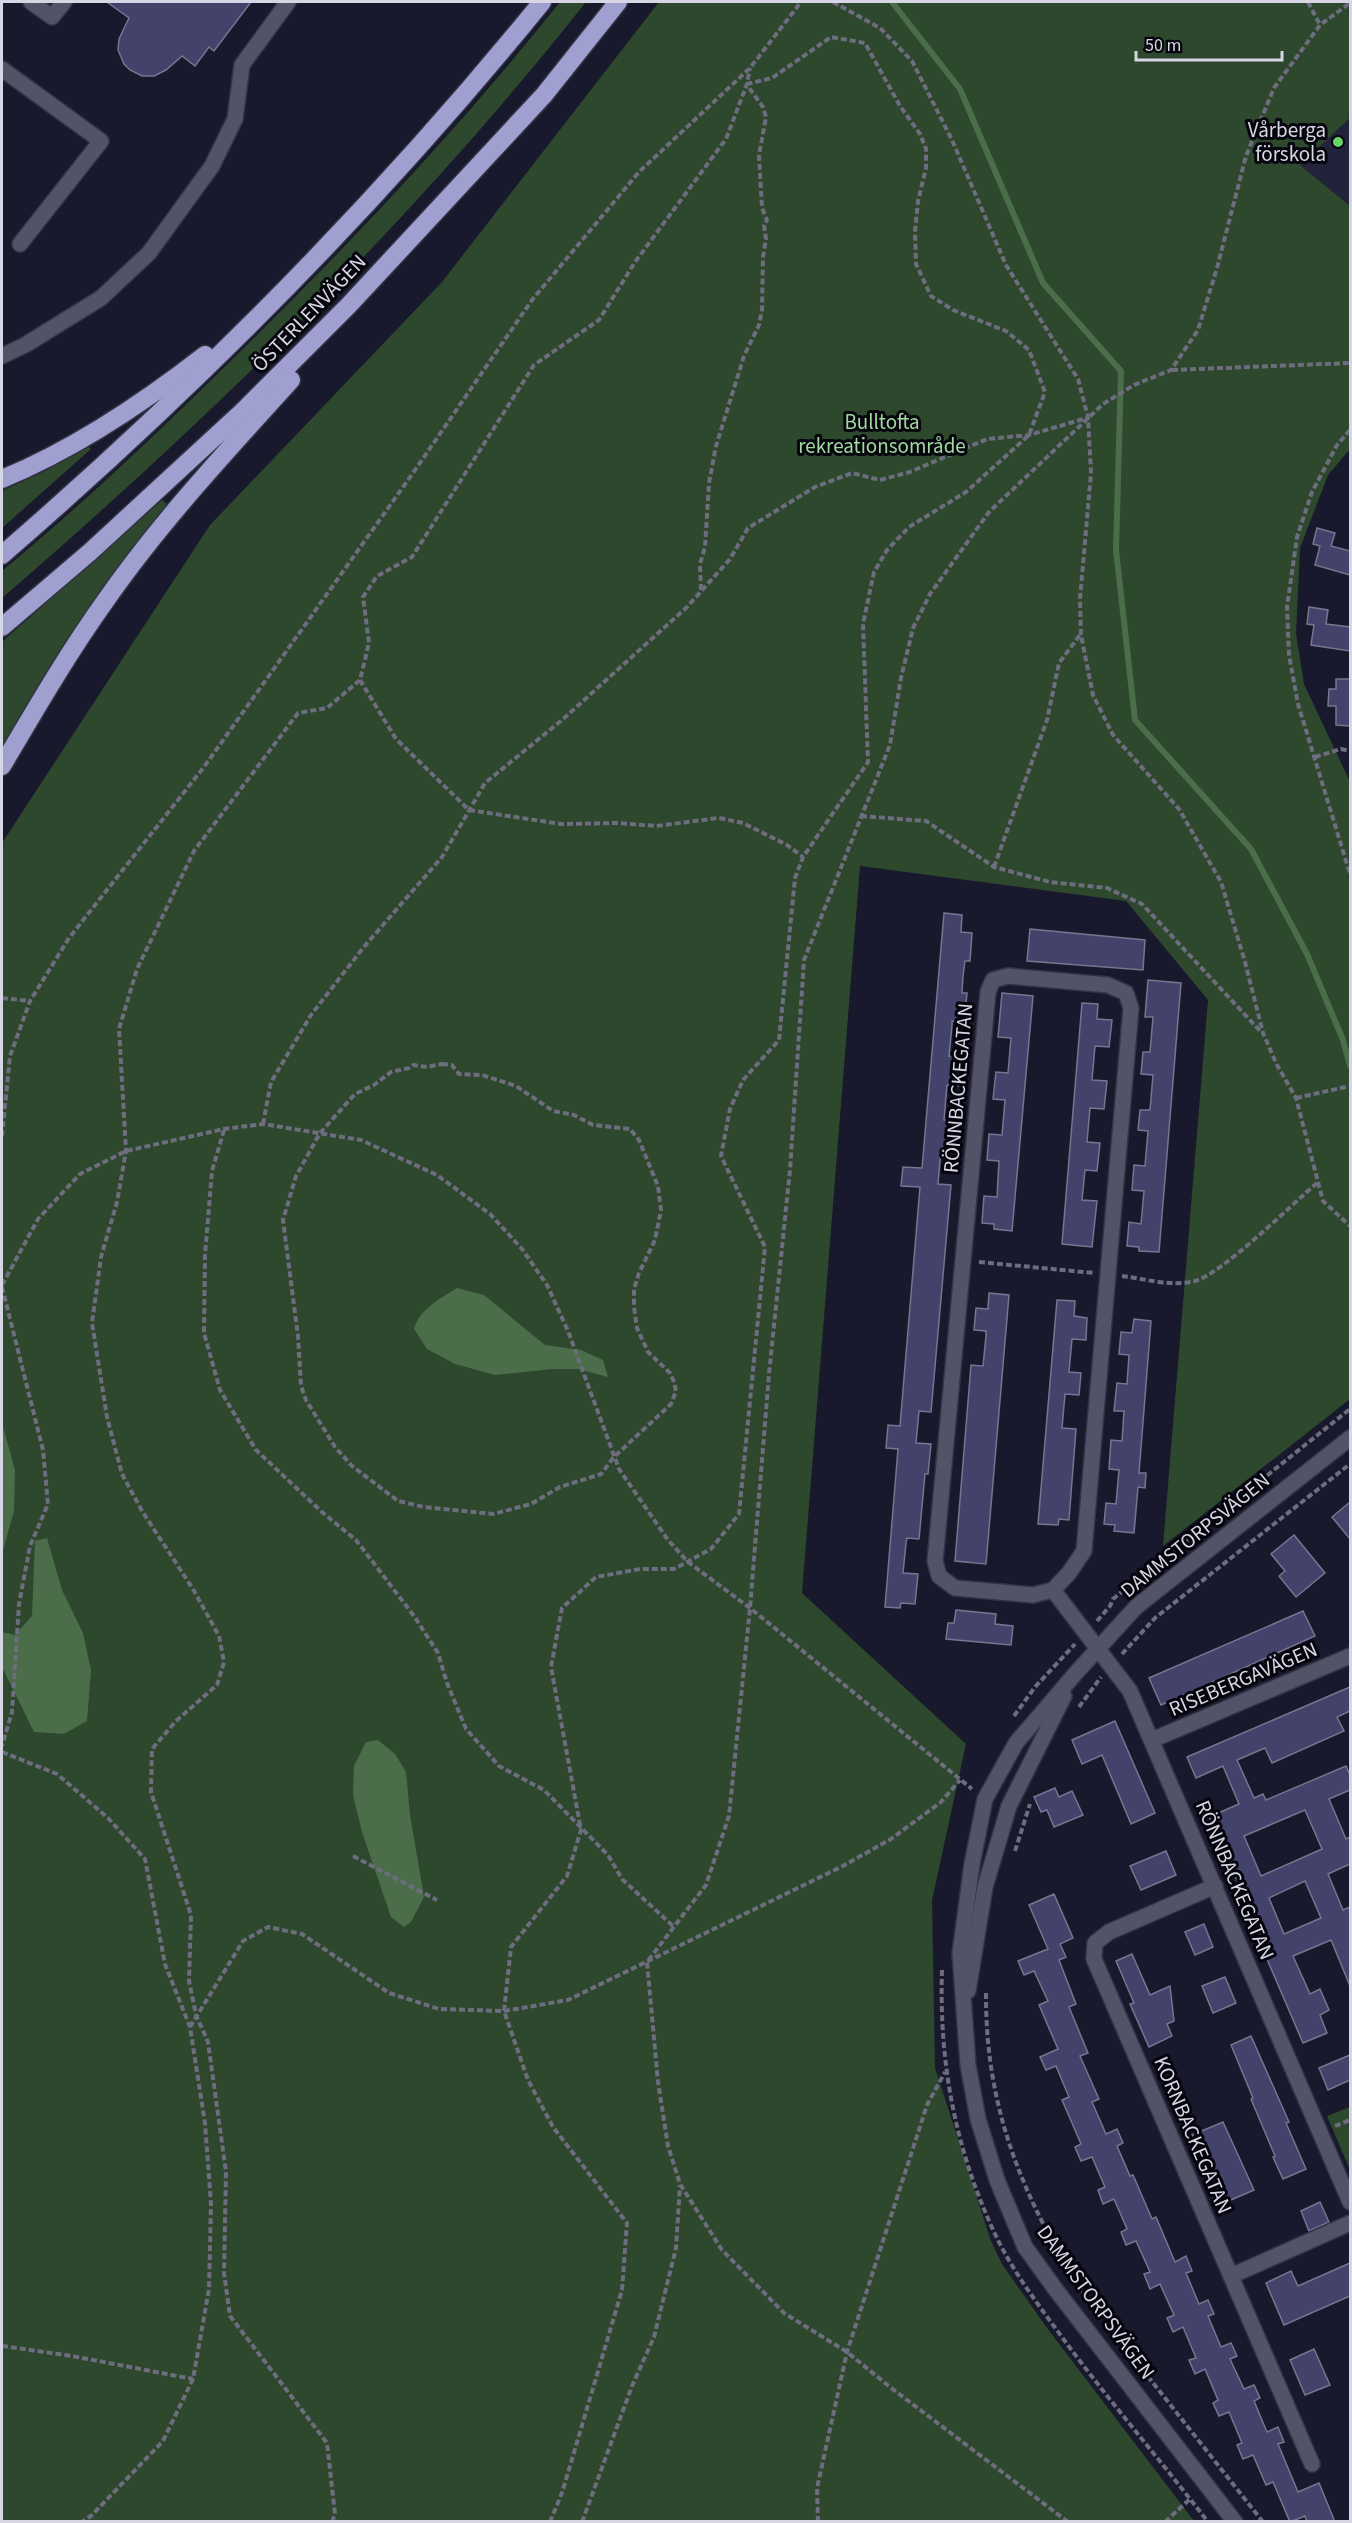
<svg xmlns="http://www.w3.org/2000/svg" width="1352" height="2523" viewBox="0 0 1352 2523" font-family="'Source Sans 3',sans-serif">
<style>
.built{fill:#23223b}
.green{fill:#2d482c}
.water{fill:#4b6d4a}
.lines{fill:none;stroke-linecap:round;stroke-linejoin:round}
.stream{stroke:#4b6d4a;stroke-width:6}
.building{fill:#43426b;stroke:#75768f;stroke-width:1.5;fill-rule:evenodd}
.minor-casing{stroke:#333347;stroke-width:18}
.highway-casing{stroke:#333347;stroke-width:21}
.path{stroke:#6d6d7f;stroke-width:4;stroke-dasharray:6 3;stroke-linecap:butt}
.minor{stroke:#525366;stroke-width:15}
.highway{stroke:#a0a0d0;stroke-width:18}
.poi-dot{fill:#66d467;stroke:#06050d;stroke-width:2}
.labels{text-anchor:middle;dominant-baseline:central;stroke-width:6;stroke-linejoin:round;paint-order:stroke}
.poi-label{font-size:21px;fill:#d6d6e4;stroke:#06050d;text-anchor:end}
.street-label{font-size:21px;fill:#d6d6e4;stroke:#06050d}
.park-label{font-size:21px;fill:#a1d99f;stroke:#06050d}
</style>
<rect width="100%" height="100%" fill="#19192d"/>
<polygon class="built" points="1350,118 1350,206 1300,165"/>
<g class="green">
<path d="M560 2H586C412 222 214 415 2 598V571C89 499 171 420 252 340 360 233 465 121 560 2Z"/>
<polygon points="659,2 1350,2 1350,118 1300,165 1350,206 1350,449 1328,475 1300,548 1296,634 1304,684 1350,782 1350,1399 1163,1546 1208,1000 1126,901 860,866 802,1593 966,1744 932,1900 935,2068 991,2241 1002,2264 1047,2328 1194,2521 2,2521 2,843 210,525 442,282"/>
<polygon points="88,446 91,449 2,528 2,491 45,471"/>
<polygon points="162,500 168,505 2,749 2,642"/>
<polygon points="1350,2107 1350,2170 1327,2116"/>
</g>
<g class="water">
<path d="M457 1288 484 1295 545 1345 581 1350 603 1360 608 1377 579 1369H552L495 1375 455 1364 427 1349 414 1329C420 1308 440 1299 457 1288Z"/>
<polygon points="2,1423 15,1470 14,1511 2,1554"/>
<polygon points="47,1538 62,1590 83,1633 91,1670 87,1721 64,1734 34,1732 4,1671 2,1671 2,1632 15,1635 32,1616 35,1541"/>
<polygon points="378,1740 395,1754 406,1772 410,1815 424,1897 411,1922 404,1927 391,1917 362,1832 353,1795 354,1766 366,1742"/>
</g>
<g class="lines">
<polyline class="stream" points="892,2 960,89 1043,283 1121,371 1116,550 1135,720 1251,849 1307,954 1343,1040 1350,1066"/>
</g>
<g class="building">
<polygon points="107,2 251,2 214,51 209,47 195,66 182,56 166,70 154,76 142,76 130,70 124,64 118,50 119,39 129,18"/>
<polygon points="1317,528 1335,533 1331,546 1350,551 1350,575 1315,565 1320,546 1313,544"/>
<polygon points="1309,607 1328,610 1326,624 1350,627 1350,651 1311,645 1314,625 1307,624"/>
<polygon points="1336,679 1350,679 1350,726 1336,725 1336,706 1328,706 1329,689 1336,689"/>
<polygon points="944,913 962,915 961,932 972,933 970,961 965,961 963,976 962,993 967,993 964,1022 952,1021 952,1025 949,1056 962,1057 960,1086 947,1085 944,1120 956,1121 953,1150 941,1149 938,1184 951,1185 931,1412 919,1411 916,1443 931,1444 928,1474 925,1474 919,1539 907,1538 906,1543 903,1573 918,1574 915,1604 901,1603 900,1608 885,1607 898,1449 886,1448 888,1425 900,1426 920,1187 901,1186 903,1167 922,1168"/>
<polygon points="1030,929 1145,940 1143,970 1027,961"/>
<polygon points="1148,980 1181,983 1159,1252 1139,1251 1139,1247 1127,1246 1129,1222 1141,1224 1144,1191 1132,1190 1134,1165 1145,1166 1148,1131 1138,1130 1140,1110 1150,1110 1153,1075 1141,1074 1143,1052 1150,1052 1153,1017 1145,1017"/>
<polygon points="1002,993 1033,996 1012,1231 994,1229 994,1224 982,1223 984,1196 997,1197 999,1161 987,1160 989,1134 1002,1135 1005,1100 993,1099 996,1072 1008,1073 1011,1038 998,1037"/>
<polygon points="1082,1003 1098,1004 1097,1019 1112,1020 1109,1047 1095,1046 1092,1080 1107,1081 1104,1109 1090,1108 1087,1142 1100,1143 1097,1171 1085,1170 1082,1200 1097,1201 1092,1247 1062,1244"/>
<polygon points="989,1293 1009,1295 986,1564 955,1561 971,1365 983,1366 986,1336 986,1331 974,1330 976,1308 988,1309"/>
<polygon points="1057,1300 1075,1301 1074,1316 1087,1318 1086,1340 1072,1339 1069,1372 1081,1373 1079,1395 1065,1394 1062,1428 1076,1429 1069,1520 1059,1519 1058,1525 1038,1524"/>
<polygon points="1134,1319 1151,1321 1139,1473 1146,1473 1145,1488 1138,1487 1134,1533 1114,1531 1115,1525 1104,1524 1106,1503 1116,1504 1119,1470 1109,1469 1111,1440 1122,1441 1124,1411 1114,1411 1117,1383 1127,1384 1129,1355 1119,1354 1121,1332 1132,1333"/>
<polygon points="1350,1502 1350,1539 1332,1517"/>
<polygon points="1294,1535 1325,1573 1296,1597 1279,1576 1285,1571 1271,1554"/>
<polygon points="956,1610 996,1614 995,1624 1013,1626 1011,1645 946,1639 948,1623 954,1623"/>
<polygon points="1303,1611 1315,1636 1161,1705 1149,1678"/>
<path d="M1350 1687V1711L1337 1717 1344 1731 1272 1763 1265 1748 1237 1760 1254 1798 1263 1794 1266 1800 1346 1766 1350 1775V1790L1329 1799 1346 1839 1350 1837V1864L1328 1874 1343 1910 1350 1907V1986L1331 1940 1293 1956 1310 1994 1320 1989 1329 2010 1320 2015 1327 2033 1303 2043 1236 1887 1239 1885 1209 1817 1239 1804 1223 1766 1196 1778 1187 1757ZM1305 1810 1322 1849 1261 1876 1244 1836ZM1305 1881 1321 1918 1284 1934 1269 1898Z"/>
<polygon points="1115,1721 1155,1813 1131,1824 1102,1755 1082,1764 1072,1740"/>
<polygon points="1055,1788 1059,1797 1072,1791 1083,1815 1054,1827 1047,1810 1041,1812 1034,1797"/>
<polygon points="1166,1851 1176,1875 1141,1890 1130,1866"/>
<polygon points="1054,1894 1073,1938 1060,1944 1066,1957 1059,1960 1076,2004 1069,2007 1088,2053 1080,2056 1099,2099 1092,2102 1106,2134 1117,2129 1123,2143 1117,2146 1130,2176 1133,2175 1152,2219 1156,2217 1175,2262 1186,2256 1192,2271 1186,2273 1199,2304 1208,2300 1214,2314 1208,2316 1221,2347 1231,2343 1237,2356 1230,2359 1244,2389 1254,2385 1260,2398 1254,2401 1267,2432 1278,2427 1284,2442 1278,2444 1298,2492 1319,2483 1335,2522 1307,2522 1305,2516 1290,2522 1273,2482 1266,2485 1253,2455 1243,2459 1237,2445 1242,2443 1229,2412 1219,2416 1213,2403 1218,2400 1205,2369 1195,2374 1189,2360 1196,2358 1183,2327 1173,2332 1167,2318 1174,2315 1160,2284 1150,2289 1144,2274 1150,2272 1136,2241 1126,2245 1121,2232 1127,2229 1114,2199 1103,2204 1098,2190 1105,2187 1092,2157 1081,2161 1075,2147 1081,2144 1062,2100 1069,2097 1056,2066 1046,2070 1040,2057 1058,2049 1039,2005 1048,2001 1034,1971 1024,1975 1018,1961 1048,1949 1029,1905"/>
<polygon points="1204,1924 1213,1947 1195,1955 1185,1932"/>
<polygon points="1132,1954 1150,1995 1170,1986 1174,2021 1167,2024 1172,2036 1149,2047 1130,2004 1134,2003 1116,1961"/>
<polygon points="1225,1977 1236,2003 1213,2013 1202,1986"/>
<polygon points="1251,2036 1289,2122 1286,2123 1306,2169 1283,2179 1273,2157 1275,2156 1251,2099 1253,2098 1231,2045"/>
<polygon points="1350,2055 1350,2080 1328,2090 1319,2068"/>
<polygon points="1223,2122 1254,2190 1217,2206 1207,2183 1212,2181 1192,2135"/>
<polygon points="1320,2202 1329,2222 1309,2231 1301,2211"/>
<polygon points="1350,2263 1350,2296 1284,2325 1266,2283 1291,2271 1298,2286"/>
<polygon points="1314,2349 1330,2385 1305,2395 1290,2360"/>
</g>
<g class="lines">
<g class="minor-casing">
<g id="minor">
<polyline points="31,2 52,17 64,2"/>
<polyline points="2,69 101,141 20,244"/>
<polyline points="2,356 25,345 101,298 149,253 212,166 235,119 242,65 288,2"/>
<polyline points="1053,1590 1033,1595 955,1588 939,1576 935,1561 988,992 993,980 1008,976 1108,985 1126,993 1131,1008 1084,1551 1069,1573 1053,1590 1130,1691 1350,2202"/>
<polyline points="1152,1740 1350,1656"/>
<polyline points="1215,1886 1109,1932 1095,1943 1094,1959 1312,2464"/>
<polyline points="968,1991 985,1887 1009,1806 1064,1696"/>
<polyline points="1231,2276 1350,2223"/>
<polyline points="1235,2522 1056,2290 1025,2247 997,2180 978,2119 968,2065 960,1953 972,1864 985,1799 1016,1743 1075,1674 1136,1607 1350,1438"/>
</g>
</g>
<g class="highway-casing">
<g id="highway">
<path d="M2 479C75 449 142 404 205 355"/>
<path d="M2 555C197 386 379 203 542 2"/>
<polyline points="2,627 90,552 243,411 349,305 544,95 618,2"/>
<path d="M2 766C35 710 68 653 106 600 161 521 227 451 291 380"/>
</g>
</g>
<g class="path">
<polyline points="833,2 880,28 912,61 952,140 1006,265 1078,379 1088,417 1091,473 1080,599 1081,635 1093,695 1113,735 1179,809 1221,882 1245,962 1263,1033 1277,1065 1296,1098 1323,1201 1350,1226"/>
<polyline points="1308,2 1320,25"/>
<polyline points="1172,370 1350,363"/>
<polyline points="1350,430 1337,445 1312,492 1297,537 1287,607 1289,655 1298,704 1350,874"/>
<polyline points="701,590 700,564 705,547 709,483 716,446 744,356 759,325 762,310 763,257 766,239 764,225 767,220 762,208 759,155 766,117 763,107 747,85"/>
<polyline points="360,680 396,739 469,810 561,824 618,823 656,826 719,818 743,823 787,845 803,857"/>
<polyline points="1315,757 1341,749 1350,751"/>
<polyline points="861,816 926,821 994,867 1050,882 1107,888 1142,904 1262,1033"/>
<polyline points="994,867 1047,720 1059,663 1080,635"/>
<polyline points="2,998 30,1001"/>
<polygon points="442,1064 452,1065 459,1074 482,1075 516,1086 553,1111 574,1115 593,1125 630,1129 639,1140 658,1186 661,1210 655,1240 639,1273 634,1289 634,1307 637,1328 648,1352 670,1373 674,1382 676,1391 671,1404 614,1457 601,1474 560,1487 531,1504 493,1514 424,1507 398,1501 352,1466 335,1447 306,1400 301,1386 298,1336 283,1220 296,1176 320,1133 355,1094 374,1085 391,1072 409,1068 413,1065 427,1067"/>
<polyline points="1296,1098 1350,1086"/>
<polyline points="263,1124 271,1082 311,1015 363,948 442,857 485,783 562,720 687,607 730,559 748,528 815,487 852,473 880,480 910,472 987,439 1029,435 1087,418"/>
<polyline points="224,1130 212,1171 205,1255 204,1333 220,1390 256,1450 323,1513 356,1540 414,1616 438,1653 447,1683 466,1729 499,1766 544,1790 608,1855 622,1879 674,1927"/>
<polyline points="2,1136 10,1056 30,1001 69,938 204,767 413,473 532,300 639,172 750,68 801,2"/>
<polyline points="979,1262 1094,1273"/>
<path d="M1122 1276C1145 1279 1172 1287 1195 1281 1223 1273 1291 1205 1317 1183"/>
<polyline points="2,1285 38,1219 80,1174 126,1151 224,1129 263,1124 361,1140 437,1175 490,1214 522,1249 547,1285 568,1331 619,1469 668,1540 688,1562 750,1608 972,1789"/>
<polyline points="2,1287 43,1450 48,1504 30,1546 19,1604 12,1712 2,1746"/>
<polyline points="1097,1621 1110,1606 1113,1599 1350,1409"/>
<polyline points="1122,1654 1155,1618 1350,1464"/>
<polyline points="1079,1707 1101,1677"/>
<polyline points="1014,1716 1035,1687 1075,1644"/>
<polyline points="2,1752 57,1774 108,1818 145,1859 165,1964 190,2027 205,2123 211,2204 209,2289 193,2379 163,2441 91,2516 82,2522"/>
<polyline points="1015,1851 1030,1804"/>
<polyline points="353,1856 437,1900"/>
<path d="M942 1970C939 2063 955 2149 995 2234 1011 2268 1034 2299 1056 2329 1104 2395 1158 2457 1208 2522"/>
<path d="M986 1993C985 2113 1027 2209 1093 2307"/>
<polyline points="190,2027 243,1941 268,1927 302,1934 389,1993 439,2009 504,2011 568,2000 841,1867 891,1839 941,1802 960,1780"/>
<polyline points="1335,2126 1350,2120"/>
<polyline points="2,2346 72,2356 193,2379"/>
<polyline points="1131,2355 1263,2522"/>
<polyline points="332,2522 335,2514 327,2443 230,2316 224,2273 226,2172 208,2042 196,2015 189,1981 191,1915 151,1792 152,1749 176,1721 217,1685 224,1662 219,1636 193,1589 142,1511 122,1474 107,1417 92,1323 101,1257 117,1202 126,1151 119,1029 137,969 194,851 298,713 327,708 360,680 369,643 363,597 377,576 412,557 534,365 599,320 635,262 726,139 747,84 750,68"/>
<polyline points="550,2522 562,2493 622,2290 627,2223 553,2127 528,2080 504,2011 511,1947 567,1876 581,1830 551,1667 562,1608 596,1577 640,1569 674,1569 711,1549 739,1514 765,1247 721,1156 730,1109 743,1080 779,1040 795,878 803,857 868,762 863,624 874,572 887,550 909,527 966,492 1029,435 1045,392 1029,350 1006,331 953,310 931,296 916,264 915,232 918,201 926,168 926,149 920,134 900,106 865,43 831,37 772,78 747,84"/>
<polyline points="582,2522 632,2386 654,2337 676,2248 680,2185"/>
<polyline points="818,2522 817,2488 847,2352 927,2105 945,2072"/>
<polyline points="1068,2522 890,2387 847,2352 784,2313 722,2250 680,2184 668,2146 658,2082 647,1962 706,1885 729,1816 750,1608 769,1374 790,1170 804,960 890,745 901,678 913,628 930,594 989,512 1103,404 1134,385 1171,370 1198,330 1217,268 1246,156 1274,88 1320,25 1350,3"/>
<polyline points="1165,2522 1191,2498"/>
</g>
<use href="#minor" class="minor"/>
<use href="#highway" class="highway"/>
</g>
<circle class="poi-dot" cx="1338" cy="142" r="6"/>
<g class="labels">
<g class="poi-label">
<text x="1326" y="130">Vårberga<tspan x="1326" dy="24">förskola</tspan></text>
</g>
<g class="street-label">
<text transform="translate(309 313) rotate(-46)">ÖSTERLENVÄGEN</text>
<text transform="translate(958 1088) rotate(-85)">RÖNNBACKEGATAN</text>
<text transform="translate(1195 1535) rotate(-39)">DAMMSTORPSVÄGEN</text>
<text transform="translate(1243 1679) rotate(-23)">RISEBERGAVÄGEN</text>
<text transform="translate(1235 1880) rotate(67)">RÖNNBACKEGATAN</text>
<text transform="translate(1193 2135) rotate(67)">KORNBACKEGATAN</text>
<text transform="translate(1096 2302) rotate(54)">DAMMSTORPSVÄGEN</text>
</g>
<g class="park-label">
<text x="882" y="422">Bulltofta<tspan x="882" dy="24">rekreationsområde</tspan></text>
</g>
</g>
<rect width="1352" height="2523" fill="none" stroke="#d6d6e4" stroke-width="6"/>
<path d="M1136 51v9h146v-9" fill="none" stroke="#d6d6e4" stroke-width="3"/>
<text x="1145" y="51" font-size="18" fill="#d6d6e4" stroke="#06050d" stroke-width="4.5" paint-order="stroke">50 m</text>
</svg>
